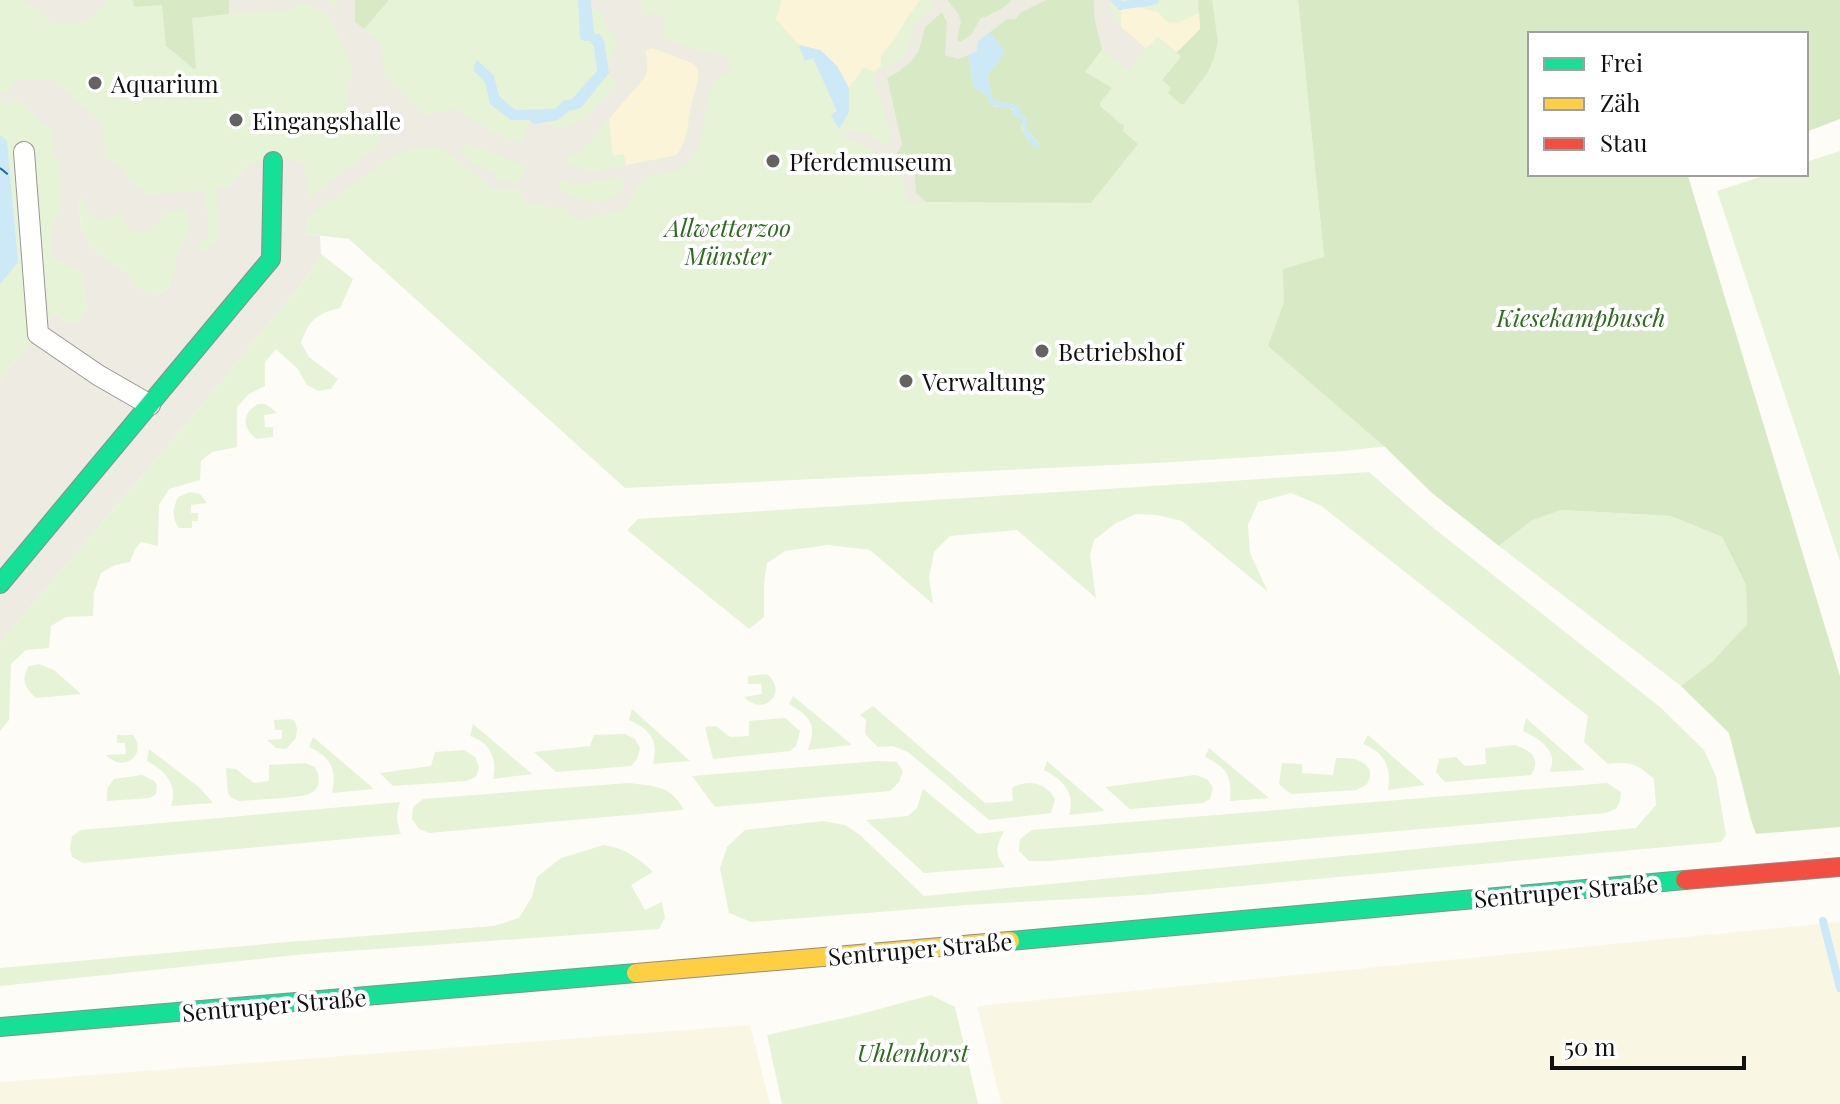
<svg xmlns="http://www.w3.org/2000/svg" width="1840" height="1104" viewBox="0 0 1840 1104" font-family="'Playfair Display',serif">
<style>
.farmland{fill:#f9f7e4}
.green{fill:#e7f3d7}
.forest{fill:#d8eac5}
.sand{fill:#fcf4d9}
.plaza{fill:#edebe2;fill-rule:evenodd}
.water{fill:#cde8f7}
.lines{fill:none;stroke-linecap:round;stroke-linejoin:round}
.stream{stroke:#cde8f7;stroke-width:8}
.ferry{stroke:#1768a6;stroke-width:2;stroke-dasharray:10 8;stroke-linecap:butt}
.street-casing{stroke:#979795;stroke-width:22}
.fast-casing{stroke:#8e8d8b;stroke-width:20}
.slow-casing{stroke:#8e8d8b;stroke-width:20}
.jam-casing{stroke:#8e8d8b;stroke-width:20}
.street{stroke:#fffffe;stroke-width:20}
.fast{stroke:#16e098;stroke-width:18}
.slow{stroke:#ffcf43;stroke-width:18}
.jam{stroke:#f24e42;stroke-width:18}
.poi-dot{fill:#646362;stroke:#fff;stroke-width:3}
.labels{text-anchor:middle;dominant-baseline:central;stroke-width:8;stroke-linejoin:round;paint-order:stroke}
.poi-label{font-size:24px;fill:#111;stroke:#fff;text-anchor:start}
.park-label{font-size:24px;font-style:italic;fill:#2f6b1f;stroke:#fff}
.street-label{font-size:24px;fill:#111;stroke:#fff}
</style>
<rect width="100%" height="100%" fill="#fdfcf7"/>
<g class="farmland">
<polygon points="1840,922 1840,1104 1001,1104 977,1006"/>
<polygon points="750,1025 770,1104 0,1104 0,1082"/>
</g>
<g class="green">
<polygon points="0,0 1298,0 1324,257 1497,434 1344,451 1175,462 625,488 349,239 305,234 309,216 302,163 297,162 248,163 228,188 220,232 217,239 207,251 202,251 170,287 155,296 136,288 127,273 92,249 82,231 79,204 82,273 87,310 77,322 65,322 55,313 0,380"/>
<polygon points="1840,151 1840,561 1717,191 1770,174 1806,174 1806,162"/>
<path d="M321 254 353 279 340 308C316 314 309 320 301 343L309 357 338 379 331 389 318 391 307 385 298 369 276 349 265 362V386L249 394 237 407V447L212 452 201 461 200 480 169 489 159 505 158 546 141 542 135 549 130 562 115 565 101 573 94 593 93 616 66 617 51 626 49 648 26 650 11 664 9 720 0 731V642L181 430 306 278Z"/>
<path d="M258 404H266L277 413 264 415 265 427H273V437L257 439C242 429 241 413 258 404Z"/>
<path d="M1369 472 1431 526 1660 707 1704 750 1716 776 1726 835 1721 842 1143 895 967 905 751 922 729 913 720 868 727 847 745 830 823 821 845 825 860 835 924 896 1636 828 1656 805 1654 779C1637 764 1631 761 1608 764L1584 742 1588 716 1320 505 1291 493 1258 502 1248 525 1250 553 1268 592 1182 521 1157 515 1136 514 1116 523 1094 540 1090 555 1096 598 1017 530 950 536 934 552 929 578 933 604 870 550 828 545 785 551 767 563 764 583V617L749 629 627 530 638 519Z"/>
<path d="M190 492 200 494 207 503 191 505V513H198V521H192V528H179C171 517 173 508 178 497Z"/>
<polygon points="1561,510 1671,516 1722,537 1746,585 1747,624 1712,662 1681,686 1499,546 1531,521"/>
<path d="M39 664 54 670 81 694 36 698C25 688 20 680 29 666Z"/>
<path d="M767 674C789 692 764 718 744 697L762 694 761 684H748V676Z"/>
<path d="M793 696 851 744V745L808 750C817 726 812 717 789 704Z"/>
<path d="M873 706 985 803 1013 801 1012 788C1027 779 1046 782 1055 799L1051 813 989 820 908 752 893 746 878 747 865 734 866 720 860 715Z"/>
<path d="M632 709 690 761 653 764C659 739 650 730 629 720Z"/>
<polygon points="785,718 800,731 796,746 790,751 713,759 705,727 716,726 730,737 749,736 749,721"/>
<path d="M1526 718 1585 770 1550 772C1551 767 1553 762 1552 758 1549 744 1534 736 1523 731Z"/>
<polygon points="290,719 295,721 297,729 296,738 286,749 276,748 267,740 282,739 282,730 275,730 274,720"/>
<path d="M473 724 532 774 493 779C498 759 490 742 470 736Z"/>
<polygon points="625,734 635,739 640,748 637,759 631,766 556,772 534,752 590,746 594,735"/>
<path d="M117 735H133C148 754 124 774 106 755L126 754 125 743H117Z"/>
<path d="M1368 735 1425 785 1388 790C1392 767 1384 752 1363 744Z"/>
<path d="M313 737 374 789 332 793C337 769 331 757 309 747Z"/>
<path d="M1515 745C1530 750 1542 758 1531 775L1445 782 1436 772 1439 759 1456 757 1465 766 1486 764 1485 748Z"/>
<path d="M1209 748 1269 798 1230 801C1232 777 1228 768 1205 757Z"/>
<path d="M149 749 200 788 213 803 171 806C178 785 166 771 147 761Z"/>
<polygon points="464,750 475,757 479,767 476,777 466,781 393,786 380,773 431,766 435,752"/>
<path d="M1336 758C1350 758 1361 757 1370 770V778L1367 784 1357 790 1291 794 1279 784 1282 763 1302 764V773L1333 775Z"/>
<polygon points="878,761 897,762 903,771 899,782 890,791 715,807 692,776"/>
<path d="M1047 761 1105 811 1069 815C1076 793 1062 779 1044 770Z"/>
<path d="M305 763 315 767C320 777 322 788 309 794 301 798 252 800 239 801L232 798 228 794 226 768 236 769 254 783 269 781V765Z"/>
<polygon points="142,775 154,781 157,785 156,794 150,798 107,801 107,789 114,779"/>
<polygon points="1195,775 1207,779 1213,788 1210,799 1203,803 1130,809 1105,787"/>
<path d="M628 783C653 786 671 785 684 810L429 833 419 829 412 819 413 807 423 799Z"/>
<polygon points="1607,783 1621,792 1620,801 1616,809 1606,813 1049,861 1029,861 1019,851 1020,839 1032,830"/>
<path d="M923 789 978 834 1004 831C996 848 994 852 1005 867L924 873 866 820 908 816 917 808Z"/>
<path d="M400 802C396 814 396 822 401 834L83 863 72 857 70 848 72 836 81 830Z"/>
<path d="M604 845C626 849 637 857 653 872L631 885 645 910 662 902 665 918 659 929 306 954 0 986V968L288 942 494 926 519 918 532 897 537 877 561 858Z"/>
<polygon points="931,995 955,1007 978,1104 782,1104 767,1035 857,1015"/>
</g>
<g class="forest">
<polygon points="133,0 229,0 229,14 192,18 196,68 194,69 166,46 162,5 134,7"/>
<polygon points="355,0 389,0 364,29 355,22"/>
<path d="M947 0H1011C1004 10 993 12 984 18 977 21 976 29 972 34 970 36 963 40 961 42L958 41 957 38C962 17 961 17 947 0Z"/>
<path d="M1046 0H1094L1095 20 1102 50 1085 72 1112 88 1100 103V106L1121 124H1124L1123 131 1138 144 1091 203 926 202 916 194 914 172 896 153 902 144 887 78 898 72 918 52 925 27 942 12 947 22 946 41 958 59 968 55 974 88 989 97 994 107C1008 106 1014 109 1023 119L1021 128 1029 142 1040 145 1026 128 1027 117 1019 113 1020 106 993 100 987 75 997 64 1004 51 990 32 1007 19Z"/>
<polygon points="1198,0 1212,0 1218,42 1214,58 1208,72 1184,104 1181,104 1168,93 1171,88 1162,80 1181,57 1177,52 1200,29"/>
<polygon points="1298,0 1840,0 1840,119 1806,132 1806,34 1530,34 1530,174 1692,174 1688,176 1840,676 1840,827 1756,834 1751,820 1729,733 1681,686 1712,662 1747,624 1746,585 1722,537 1671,516 1561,510 1531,521 1499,546 1432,493 1385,447 1268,346 1284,302 1283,269 1324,257"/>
</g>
<g class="sand">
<polygon points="782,0 920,0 909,15 894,40 881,55 881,65 875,72 864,67 849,88 837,66 820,50 799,45 776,19"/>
<polygon points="1134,6 1158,12 1167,22 1178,23 1199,13 1200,29 1177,52 1158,37 1156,38 1146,49 1121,27 1121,10"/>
<path d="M652 48 692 63 698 68C699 82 694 93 691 106 688 124 687 139 677 155L626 165 624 154 613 156 609 118 644 78 647 71 645 50Z"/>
</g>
<g class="plaza">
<polygon points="25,0 108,0 88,22 53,23"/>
<path d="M229 0H328L339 11 337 0H355V22L381 43 384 75 424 115 456 109 495 133 522 143 529 120 534 124 549 122 554 129 573 125 593 111 618 82 610 77 608 63 616 48 615 36 605 25 603 13 592 8 591 0H641L643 14 650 15 658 12 667 23 663 29 662 36 668 40 704 52 717 55 728 54 731 73 719 76 711 89 706 106 702 136 698 150 691 160 685 167 675 171 647 177 637 187 628 205 622 211 576 220 565 209 524 202 520 190H494L448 152 435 147H420L398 153 309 216 305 234 320 236 321 254 306 278 181 430 0 642V380L55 313 65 322H77L87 310 82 273 52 258 50 234 60 206 59 159 51 153 55 141 51 137 55 133 15 98 8 105 0 99V92L9 91 15 80H53L102 123 106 160 113 161 125 169 127 178 148 195 203 190 209 230 207 237 197 246 198 249 202 251 207 250 217 239 220 232 216 189 228 188 248 163 294 159 297 162H304L308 198 380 144 378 121 342 123 348 116 345 85 354 74 335 28 328 16 303 2 287 10 229 14ZM652 48 661 50 692 63 698 68 699 80 691 106 689 128 683 146 677 155 668 158 592 171 568 165 566 160 568 156 578 155 644 78 647 71 646 50ZM465 143 523 165 525 170 520 183 496 181 494 172 476 165 461 153ZM620 177 624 184 620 193 615 197 599 202 583 201 560 190 558 187V183L563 180 577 185ZM84 196 86 210 100 220 120 213 128 229 139 233 146 232 154 228 166 212 187 209 189 230 180 248 170 287 155 296 137 288 127 273 92 249 82 231 78 199Z"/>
<polygon points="931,0 947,0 957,12 961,21 957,38 958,41 961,42 971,35 981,18 990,16 1007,6 1011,0 1046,0 1021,12 1016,19 1007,19 978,41 978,51 958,59 945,55 947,22 942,12 925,27 918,52 910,63 887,78 902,145 896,154 914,172 916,193 926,202 903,203 907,197 901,173 867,146 857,141 848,141 841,131 851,130 869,134 885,145 889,141 890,132 875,82 875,72 903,59 906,54 913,26 919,19 931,11 933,6"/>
<polygon points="1094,0 1111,0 1111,9 1115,19 1120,21 1121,27 1146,49 1128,70 1102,50 1095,20"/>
</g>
<g class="water">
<polygon points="578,0 591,0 594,34 600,34 604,41 609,73 581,108 569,111 558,120 534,124 529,120 511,120 490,104 485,82 474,71 474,65 477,60 494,76 499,96 515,110 555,109 563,101 572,99 597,71 594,47 590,41 585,41 580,39"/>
<path d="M990 32 1004 51 997 64 987 75 993 100 1020 106 1019 113 1027 117 1026 128 1040 146 1037 149C1027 140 1021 132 1022 119L1012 115 1014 109C1005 107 996 108 988 104L989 97 974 88 968 55 977 51 978 41Z"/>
<polygon points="799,45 820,50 837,66 849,88 849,112 839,129 831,115 837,111 813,58 805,61"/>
<polygon points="0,135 7,141 18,262 0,284"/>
</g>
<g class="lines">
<g class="stream">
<path d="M1115 0 1121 6C1134 2 1143 5 1155 0"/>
<polyline points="1823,921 1840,988"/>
</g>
<polyline class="ferry" points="0,168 11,177"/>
<g class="street-casing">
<polyline id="street" points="24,152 38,334 98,375 150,405"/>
</g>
<g class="fast-casing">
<g id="fast">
<polyline points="0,584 271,259 273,161"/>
<polyline points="1010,941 1685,880"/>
<polyline points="0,1027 636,973"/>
</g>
</g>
<g class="slow-casing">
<polyline id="slow" points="636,973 1010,941"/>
</g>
<g class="jam-casing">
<polyline id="jam" points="1685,880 1840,867"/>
</g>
<use href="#street" class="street"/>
<use href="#fast" class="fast"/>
<use href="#slow" class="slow"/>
<use href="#jam" class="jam"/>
</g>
<g class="poi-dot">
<circle cx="95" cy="83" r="8"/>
<circle cx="236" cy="120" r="8"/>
<circle cx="773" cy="161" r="8"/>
<circle cx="1042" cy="351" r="8"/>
<circle cx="906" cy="381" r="8"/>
</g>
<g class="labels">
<g class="poi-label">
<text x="111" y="83">Aquarium</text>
<text x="252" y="120">Eingangshalle</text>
<text x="789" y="161">Pferdemuseum</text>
<text x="1058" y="351">Betriebshof</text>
<text x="922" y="381">Verwaltung</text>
</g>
<g class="park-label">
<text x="728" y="227">Allwetterzoo<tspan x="728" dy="28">Münster</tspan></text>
<text x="1581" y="317">Kiesekampbusch</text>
<text x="913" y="1052">Uhlenhorst</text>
</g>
<g class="street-label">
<text transform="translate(1566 890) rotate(-5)">Sentruper Straße</text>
<text transform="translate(920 948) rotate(-5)">Sentruper Straße</text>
<text transform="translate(274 1004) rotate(-5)">Sentruper Straße</text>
</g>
</g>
<rect x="1528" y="32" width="280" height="144" fill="#ffffff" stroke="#a0a0a0" stroke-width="2"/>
<rect x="1544" y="58" width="40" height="12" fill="#16e098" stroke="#a0a0a0" stroke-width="2"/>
<text x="1600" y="72" font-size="24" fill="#111111">Frei</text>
<rect x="1544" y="98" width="40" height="12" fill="#ffcf43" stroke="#a0a0a0" stroke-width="2"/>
<text x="1600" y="112" font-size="24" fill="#111111">Zäh</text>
<rect x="1544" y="138" width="40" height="12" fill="#f24e42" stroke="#a0a0a0" stroke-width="2"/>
<text x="1600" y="152" font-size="24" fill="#111111">Stau</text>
<path d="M1552 1056v12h192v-12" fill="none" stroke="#111111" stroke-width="4"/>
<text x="1564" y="1056" font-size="24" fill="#111111" stroke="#ffffff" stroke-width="6" paint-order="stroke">50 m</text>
</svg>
